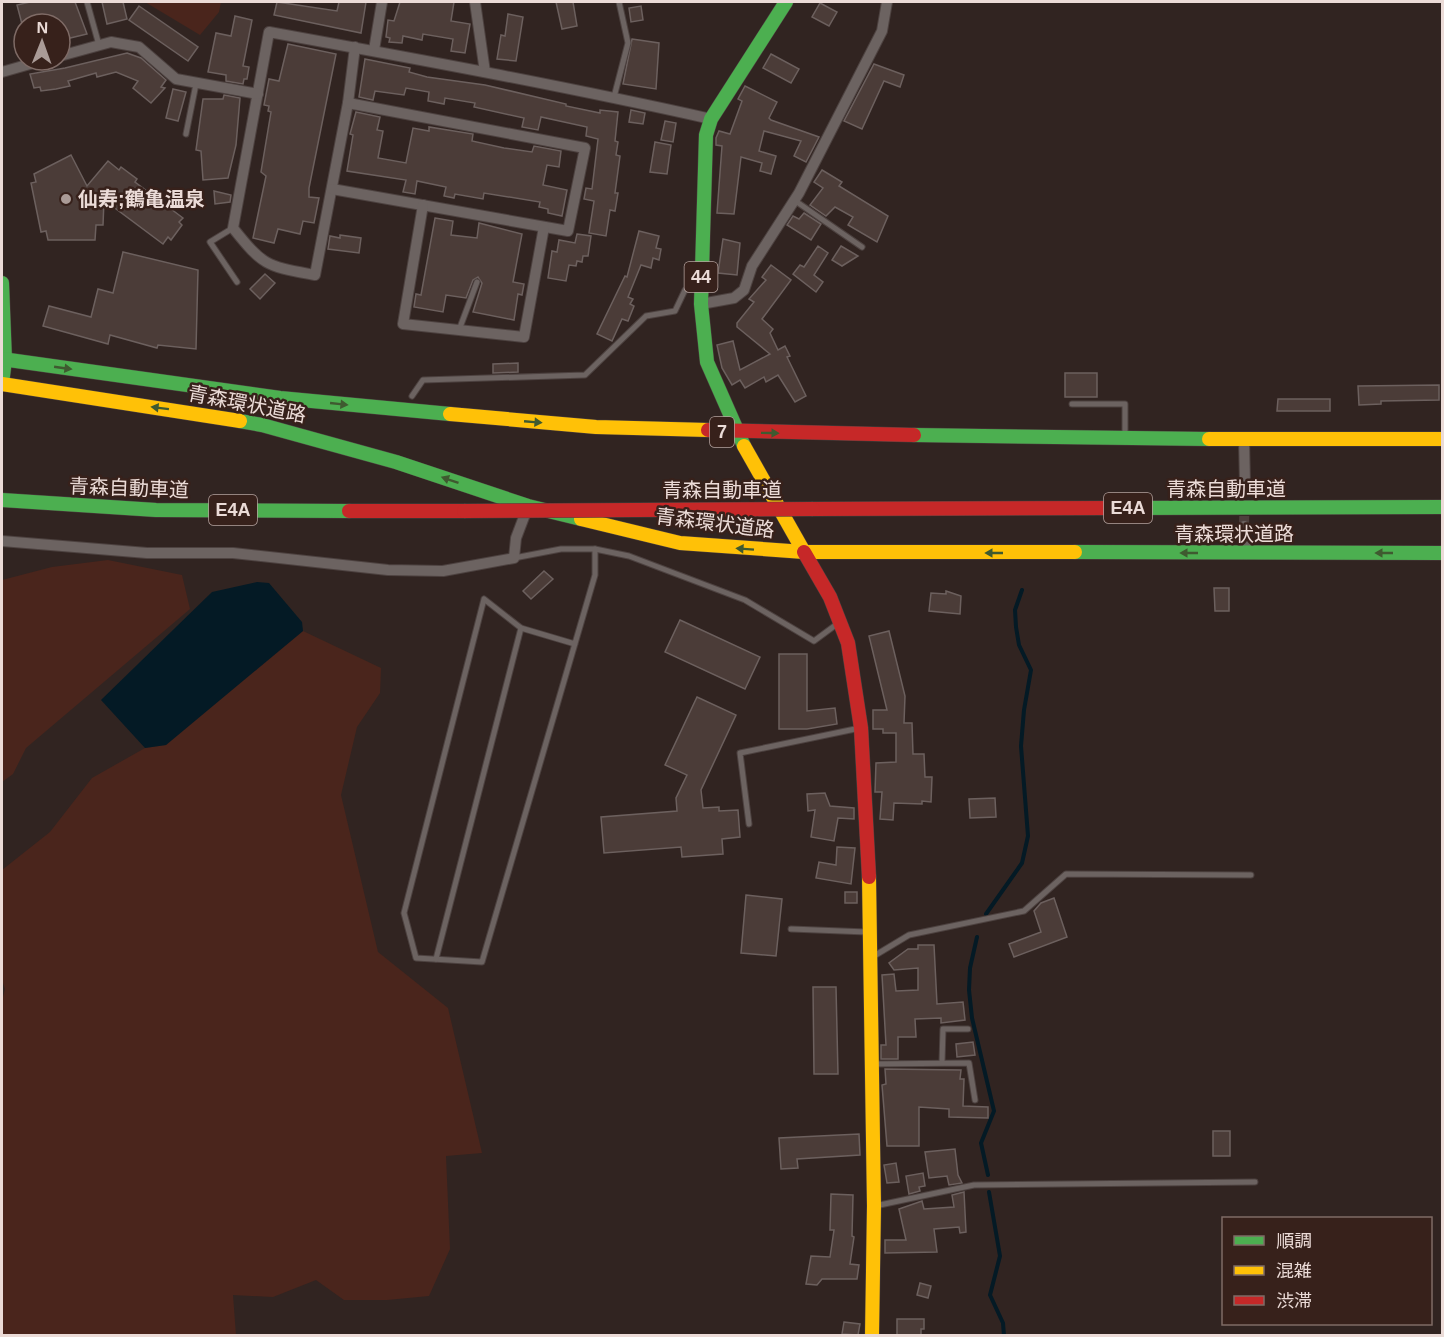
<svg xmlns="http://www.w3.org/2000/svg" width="1444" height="1337" viewBox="0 0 1444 1337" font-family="Arial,'Noto Sans JP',sans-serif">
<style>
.green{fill:#4a251c}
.water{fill:#041a25}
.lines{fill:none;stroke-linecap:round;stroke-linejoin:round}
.stream{stroke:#041a25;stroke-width:4}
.building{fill:#4b3c38;stroke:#6c605e;stroke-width:1.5}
.street-tunnel{stroke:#4d3f3c;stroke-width:10;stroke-dasharray:10 5;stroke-linecap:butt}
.lane-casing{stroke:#4d4240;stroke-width:7}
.street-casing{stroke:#4d4240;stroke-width:12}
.fast-casing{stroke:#4d4240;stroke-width:15}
.slow-casing{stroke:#4d4240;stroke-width:15}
.jam-casing{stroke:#4d4240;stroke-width:15}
.lane{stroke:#6c6361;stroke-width:5}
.street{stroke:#6c6361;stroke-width:10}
.fast{stroke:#4caf50;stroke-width:14}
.slow{stroke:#ffc107;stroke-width:14}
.jam{stroke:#c62828;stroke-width:14}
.jam-bridge-casing{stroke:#4d4240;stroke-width:15;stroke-linecap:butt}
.jam-bridge{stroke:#c62828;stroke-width:14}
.oneway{fill:#3f5a30}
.poi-dot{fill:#aa9b97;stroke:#37211b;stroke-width:2}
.labels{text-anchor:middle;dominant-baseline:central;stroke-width:5;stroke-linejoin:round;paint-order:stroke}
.shield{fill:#37211b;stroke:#b5a39f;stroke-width:1.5}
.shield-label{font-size:18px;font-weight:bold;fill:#ebdbd7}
.poi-label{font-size:20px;font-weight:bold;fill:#ebdbd7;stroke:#37211b;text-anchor:start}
.street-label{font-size:20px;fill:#ebdbd7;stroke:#37211b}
</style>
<rect width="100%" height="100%" fill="#312421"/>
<g class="green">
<polygon points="145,2 221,2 219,12 200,35"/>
<polygon points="108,560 182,575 190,609 26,748 13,774 2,782 2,580 52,567"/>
<polygon points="303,631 381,668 380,693 357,727 341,795 378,952 448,1008 482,1153 446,1156 450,1249 429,1296 387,1300 344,1300 316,1280 273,1297 233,1295 236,1335 2,1335 2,1001 5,989 2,980 2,870 50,832 92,778 145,748 166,745"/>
</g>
<polygon class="water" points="257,582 269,583 302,622 303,631 166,745 145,748 101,700 212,592"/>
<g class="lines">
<g class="stream">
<polyline points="986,914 1022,863 1028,836 1021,746 1024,710 1031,670 1019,645 1016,627 1015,610 1022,590"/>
<polyline points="977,937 970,968 969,990 972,1018 994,1111 981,1143 988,1175"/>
<polyline points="989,1192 1000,1256 990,1295 1003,1323 1004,1336"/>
</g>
</g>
<g class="building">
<polygon points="30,2 75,2 87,34 66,39 64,30 60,30 60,24 22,24 17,5"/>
<polygon points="102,2 123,2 127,19 107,24"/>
<polygon points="277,2 337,11 339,2 366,2 361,33 274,15"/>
<polygon points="400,2 454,2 451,21 470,24 465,53 451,51 453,39 423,34 422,40 403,36 402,43 389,42 390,38 386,37 388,20 394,21"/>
<polygon points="556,2 573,2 577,26 562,29"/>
<polygon points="820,3 837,12 829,26 812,17"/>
<polygon points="139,6 198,47 188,61 129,20"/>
<polygon points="641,6 643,20 631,22 629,8"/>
<polygon points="508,14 523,17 516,61 497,59 501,35 505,36"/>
<polygon points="235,16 252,20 243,66 249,67 247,79 244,79 243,84 226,81 226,75 208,72 216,33 231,36"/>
<polygon points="632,39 659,43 656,89 623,84"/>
<polygon points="288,44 336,54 309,188 309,197 319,198 314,223 303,221 300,234 278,229 274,243 253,238 266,176 261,172 271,112 268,111 269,106 264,105 269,79 279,81"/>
<polygon points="127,53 141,58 166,80 161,87 165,88 151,103 133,88 138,81 116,72 97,77 96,73 68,81 70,86 56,89 41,91 40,87 34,88 30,74 65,68"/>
<polygon points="771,54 799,69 791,83 763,68"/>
<polygon points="365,59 410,68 409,72 427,77 485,85 566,104 566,106 600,113 600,110 618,112 615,141 618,142 616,155 620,156 615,193 618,193 615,211 610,210 606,236 589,233 594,201 584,199 586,188 592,189 598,139 586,136 587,127 541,117 538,130 522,127 524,118 474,107 475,103 445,98 444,104 428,101 429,92 406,88 404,95 375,91 373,100 359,97"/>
<polygon points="874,64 904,75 900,87 884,81 862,129 844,121"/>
<polygon points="745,86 777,102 769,118 771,120 819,137 806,162 794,156 801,141 764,131 759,151 776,156 771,174 760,171 762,163 741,157 734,214 717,213 722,146 716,145 716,138 719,131 730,134 742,101 738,99"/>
<polygon points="173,89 186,92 178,121 166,118"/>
<polygon points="224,95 240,98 236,145 228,178 203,180 201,151 196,150 203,99 223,99"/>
<polygon points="631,110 645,113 643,124 629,122"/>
<polygon points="356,112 380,117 377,130 383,131 378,158 406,163 413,128 429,131 429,127 473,134 472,141 504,148 532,152 534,146 561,151 559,167 547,165 543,185 567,190 562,216 548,213 548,209 539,207 540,202 484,193 483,199 455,194 454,198 444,196 446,187 417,181 415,194 403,192 406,180 347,171 353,135 350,134"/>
<polygon points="665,121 676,123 673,142 661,140"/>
<polygon points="655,142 671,145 667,174 650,172"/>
<polygon points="71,155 87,186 108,161 119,170 121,167 137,179 135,182 183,218 179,222 182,225 171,240 168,237 163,244 104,200 103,225 96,225 95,240 48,240 46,231 41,232 31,183 36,182 34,174"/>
<polygon points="822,170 842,182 839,186 888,216 877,242 848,225 853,217 835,207 826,216 810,205 823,188 814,182"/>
<polygon points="214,191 231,195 230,202 215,204"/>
<polygon points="804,213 821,224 811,240 787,225 793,216 799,219"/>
<polygon points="435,218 453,221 451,235 477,238 479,223 522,234 513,282 524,284 522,295 518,294 514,320 473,312 482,283 478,277 473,280 466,298 446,295 443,312 414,307 416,294 421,295"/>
<polygon points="639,231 659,236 656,248 661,249 659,260 653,258 651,268 641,265 628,297 633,299 630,304 634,306 628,321 622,319 612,341 597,334 625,276 627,277"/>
<polygon points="577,234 591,236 588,256 583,256 582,262 577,261 576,266 569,265 566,281 548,278 552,251 557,252 559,240 575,243"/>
<polygon points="340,235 361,238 359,253 328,249 330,236 340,238"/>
<polygon points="723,239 740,243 737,275 718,273"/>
<polygon points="818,246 828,253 814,275 823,282 816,292 793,274 800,265 804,267"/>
<polygon points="841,246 858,256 842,266 832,260"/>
<polygon points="123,252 198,270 196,349 158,345 157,348 110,335 108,344 43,326 49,306 91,317 98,289 113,293"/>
<polygon points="771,265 791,280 762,319 773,329 770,333 778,350 785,346 790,356 787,357 806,396 795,402 778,375 766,382 764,377 745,388 740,380 732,385 722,368 717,345 733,341 740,370 770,354 737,327 737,323 754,302 749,299 766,280 762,277"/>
<polygon points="265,274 275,283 260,299 250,289"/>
<polygon points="518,363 518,372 493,373 493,364"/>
<rect x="1065" y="373" width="32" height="24"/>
<polygon points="1439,385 1439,400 1381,401 1381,404 1359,405 1358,386"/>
<polygon points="1278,399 1330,399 1330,411 1277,411"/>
<polygon points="544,571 553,579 531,599 523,591"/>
<polygon points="1214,588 1229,588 1229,611 1215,611"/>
<polygon points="946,591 961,596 960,614 929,611 931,593 946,594"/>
<polygon points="680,620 760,657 745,689 665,652"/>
<polygon points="889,631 905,696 904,723 912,723 913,754 924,754 925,777 932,777 931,802 922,801 922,804 894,803 893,820 880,819 882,792 875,792 876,763 896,762 896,733 883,733 883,729 873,729 873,710 887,710 869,636"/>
<polygon points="779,654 807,654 807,711 835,708 837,724 807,729 779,729"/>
<polygon points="697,697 736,715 701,790 703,808 719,807 719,811 738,810 740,837 722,839 723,854 682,857 681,847 604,853 601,817 677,811 676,798 687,775 665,765"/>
<polygon points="825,793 830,806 854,808 854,819 838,818 834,841 811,837 815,810 808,811 807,794"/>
<polygon points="995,798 996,817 970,818 969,799"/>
<polygon points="837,847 855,848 851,884 816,878 819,862 836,865"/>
<rect x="845" y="892" width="12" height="11"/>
<polygon points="746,895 782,899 776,956 741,953"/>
<polygon points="1054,898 1067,937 1014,957 1009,944 1041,932 1034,911 1041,903"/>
<polygon points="918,945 934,945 937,1004 963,1002 965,1020 941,1023 941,1018 915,1019 916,1037 898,1037 898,1059 881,1059 881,1045 886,1045 882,975 894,974 896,991 918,990 918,968 894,970 889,963 908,949 918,949"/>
<polygon points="813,987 836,987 838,1074 814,1074"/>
<polygon points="973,1042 975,1055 957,1057 956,1044"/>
<polygon points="885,1069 961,1070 960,1079 964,1079 963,1106 988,1107 988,1118 949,1117 949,1109 919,1107 919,1146 887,1146 882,1085 886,1084"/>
<rect x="1213" y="1131" width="17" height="25"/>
<polygon points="859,1134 860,1155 797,1159 798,1168 781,1169 779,1138"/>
<polygon points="955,1149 958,1175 962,1183 949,1185 947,1176 929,1178 925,1152"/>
<polygon points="896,1163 899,1182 887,1183 884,1165"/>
<polygon points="923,1173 925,1186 919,1187 920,1191 909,1194 906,1176"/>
<polygon points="964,1192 966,1232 960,1233 959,1227 934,1229 937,1252 885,1253 885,1240 906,1240 899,1209 922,1201 924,1209 954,1207 952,1195"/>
<polygon points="831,1194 853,1195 852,1236 854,1237 850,1264 859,1265 857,1279 822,1279 817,1285 806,1284 811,1256 830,1257 834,1230 830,1230"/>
<polygon points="920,1283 931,1286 928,1298 917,1295"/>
<polygon points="897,1319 924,1319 924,1329 921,1329 921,1335 897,1335"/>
<polygon points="844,1322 860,1324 858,1335 842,1334"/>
</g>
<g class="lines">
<polyline class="street-tunnel" points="1244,526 1245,484"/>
<g class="lane-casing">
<g id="lane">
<polyline points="87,2 99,45"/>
<polyline points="614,97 628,43 619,2"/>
<polyline points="186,134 196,84"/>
<polyline points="794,200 862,247"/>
<polyline points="233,228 210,242 237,282"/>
<polyline points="459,330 477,282"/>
<polyline points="412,396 423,380 585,375 646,316 675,311 685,290 700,287"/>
<polyline points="1072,404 1125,404 1125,436"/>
<polyline points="514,558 561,549 595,549 629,556 745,600 814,641 837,624"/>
<polyline points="575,644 521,628 484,599 404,913 416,958 482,962 595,575 595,549"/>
<polyline points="749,824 740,753 860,728"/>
<polyline points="791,929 867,932"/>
<polyline points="874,956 909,935 1024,911 1066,874 1251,875"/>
<polyline points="436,959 521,628"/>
<polyline points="942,1062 943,1029 968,1029"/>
<polyline points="873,1064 969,1063 975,1100"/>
<polyline points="875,1206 974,1185 1255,1182"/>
</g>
</g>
<g class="street-casing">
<g id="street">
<polyline points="475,2 485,72"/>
<path d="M355 47 348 103 315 275C267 266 264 267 233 228L269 32C417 59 564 86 711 119"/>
<polyline points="374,50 382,2"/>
<polyline points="60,56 111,42 139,47 176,79 258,94"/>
<polyline points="2,72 44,60"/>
<polyline points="332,189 568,231 585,148 348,103"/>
<polyline points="423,205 403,324 524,337 544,227"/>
<polyline points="701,304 734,298 744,290 752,266 799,193 882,31 887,2"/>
<polyline points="1244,439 1245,484"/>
<polyline points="1244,526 1246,553"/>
<polyline points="2,541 147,553 233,553 388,570 443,571 514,558 516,538 527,509"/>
</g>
</g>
<g class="fast-casing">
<g id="fast">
<polyline points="2,283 5,360 2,384"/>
<polyline points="2,359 280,398 450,414"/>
<polyline points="240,421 262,425 396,462 528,506 581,519"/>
<polyline points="914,435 1209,439"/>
<polyline points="744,446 707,362 701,304 706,135 711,119 786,2"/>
<polyline points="2,500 156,510 349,511"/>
<polyline points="1125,508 1442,507"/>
<polyline points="1075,552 1442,553"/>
</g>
</g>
<g class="slow-casing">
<g id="slow">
<polyline points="2,384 240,421"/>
<polyline points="450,414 596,427 708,430"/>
<polyline points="1209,439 1442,439"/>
<polyline points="744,446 804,552"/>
<polyline points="581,519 680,543 804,552 1075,552"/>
<polyline points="869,877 874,1206 872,1336"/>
</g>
</g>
<g class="jam-casing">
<g id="jam">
<polyline points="708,430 914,435"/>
<polyline points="813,509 1125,508"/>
<polyline points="349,511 464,511"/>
<polyline points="804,552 830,597 848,643 861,728 869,877"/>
</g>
</g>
<use href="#lane" class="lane"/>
<use href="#street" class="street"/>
<use href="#fast" class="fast"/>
<use href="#slow" class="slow"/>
<use href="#jam" class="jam"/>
<g class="jam-bridge-casing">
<polyline id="jam-bridge" points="464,511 813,509"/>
</g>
<use href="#jam-bridge" class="jam-bridge"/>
</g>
<defs><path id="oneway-solid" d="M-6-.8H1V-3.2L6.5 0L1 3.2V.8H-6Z" transform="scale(1.5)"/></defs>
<g class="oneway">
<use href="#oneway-solid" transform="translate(63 368) rotate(8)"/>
<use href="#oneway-solid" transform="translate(339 404) rotate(6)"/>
<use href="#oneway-solid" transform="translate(160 408) rotate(-173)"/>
<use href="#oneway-solid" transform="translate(533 422) rotate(5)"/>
<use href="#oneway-solid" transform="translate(770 433) rotate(1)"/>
<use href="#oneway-solid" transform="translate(450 480) rotate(-161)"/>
<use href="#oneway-solid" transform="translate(745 549) rotate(-176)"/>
<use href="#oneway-solid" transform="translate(994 553) rotate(-180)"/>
<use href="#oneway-solid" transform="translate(1189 553) rotate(-180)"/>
<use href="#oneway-solid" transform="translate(1384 553) rotate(180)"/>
</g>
<circle class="poi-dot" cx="66" cy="199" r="6"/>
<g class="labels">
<g class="shield">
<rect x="684.5" y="262" width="33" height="30" rx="4.5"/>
<rect x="710" y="417" width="24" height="30" rx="4.5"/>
<rect x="1104" y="493" width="48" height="30" rx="4.5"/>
<rect x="209" y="495" width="48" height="30" rx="4.5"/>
</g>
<g class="shield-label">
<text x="701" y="277">44</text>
<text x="722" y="432">7</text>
<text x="1128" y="508">E4A</text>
<text x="233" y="510">E4A</text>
</g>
<g class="poi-label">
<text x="78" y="199">仙寿;鶴亀温泉</text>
</g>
<g class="street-label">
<text transform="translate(247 404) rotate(11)">青森環状道路</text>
<text transform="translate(129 488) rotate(2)">青森自動車道</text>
<text x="1226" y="489">青森自動車道</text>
<text x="722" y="490">青森自動車道</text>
<text transform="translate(715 523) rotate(7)">青森環状道路</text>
<text x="1234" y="534">青森環状道路</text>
</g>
</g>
<rect width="1444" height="1337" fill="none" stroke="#ebdbd7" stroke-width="6"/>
<rect x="1222" y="1217" width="210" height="108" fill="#37211b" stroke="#7f6b66" stroke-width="1.5"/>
<rect x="1234" y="1236" width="30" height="9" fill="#4caf50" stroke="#7f6b66" stroke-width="1.5"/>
<text x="1276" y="1247" font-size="18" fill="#ebdbd7">順調</text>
<rect x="1234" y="1266" width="30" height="9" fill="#ffc107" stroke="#7f6b66" stroke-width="1.5"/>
<text x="1276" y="1277" font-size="18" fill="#ebdbd7">混雑</text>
<rect x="1234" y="1296" width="30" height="9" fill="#c62828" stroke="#7f6b66" stroke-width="1.5"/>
<text x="1276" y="1307" font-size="18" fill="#ebdbd7">渋滞</text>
<g transform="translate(42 42) rotate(1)"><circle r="28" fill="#37211b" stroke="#7f6b66" stroke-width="1.5"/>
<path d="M0-4.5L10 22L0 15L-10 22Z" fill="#aa9b97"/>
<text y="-9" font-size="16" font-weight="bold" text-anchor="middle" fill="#ebdbd7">N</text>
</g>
</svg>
